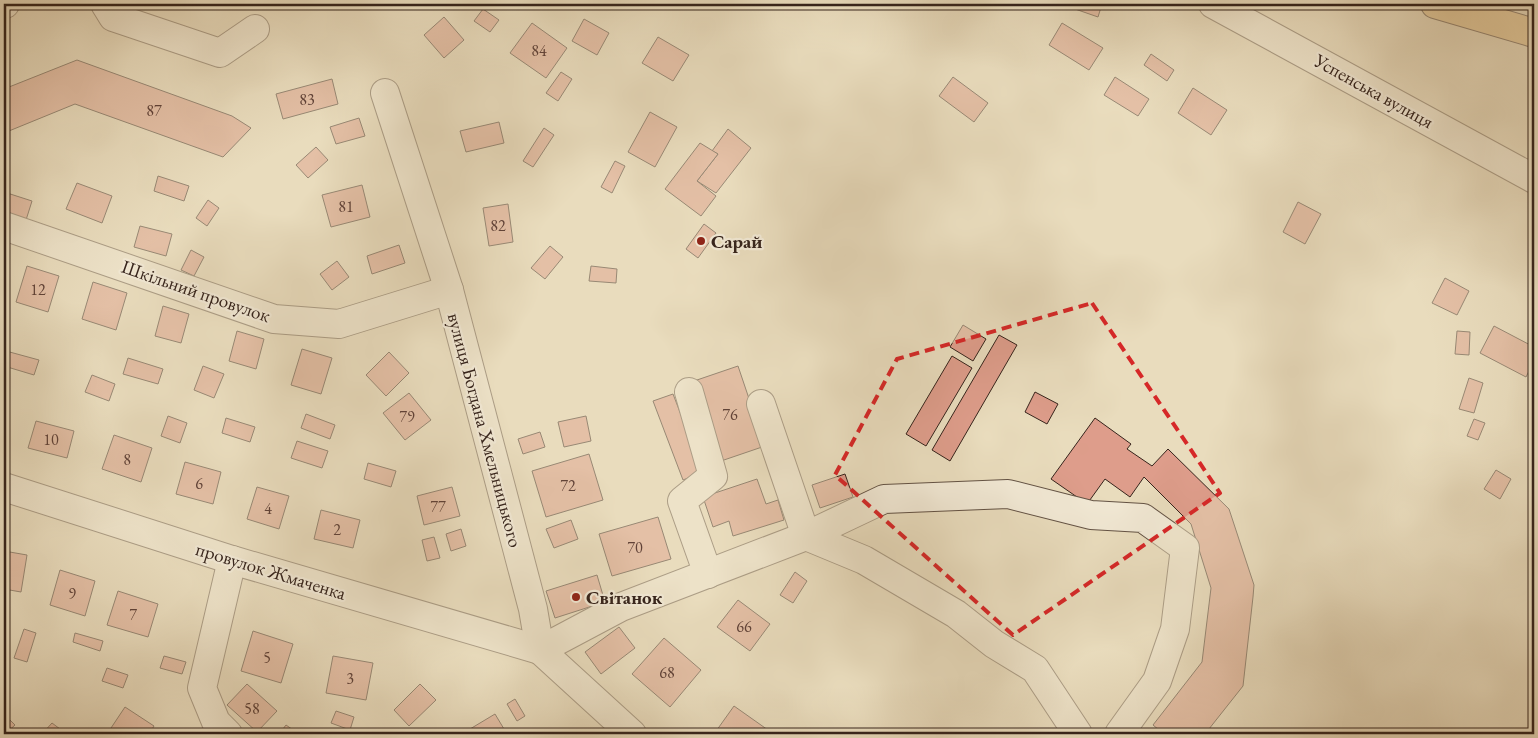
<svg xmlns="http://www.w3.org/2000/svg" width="1538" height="738" viewBox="0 0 1538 738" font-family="'EB Garamond',serif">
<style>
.building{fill:#de9d8b;stroke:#36241c}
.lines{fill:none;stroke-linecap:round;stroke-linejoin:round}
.minor-casing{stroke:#635244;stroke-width:30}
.major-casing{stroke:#36241c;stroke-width:30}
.minor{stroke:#f1e8d4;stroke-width:28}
.major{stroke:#e4be7e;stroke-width:28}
.marked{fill:none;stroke:#d62828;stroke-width:4;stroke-dasharray:10 6;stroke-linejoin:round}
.poi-dot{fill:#8f2418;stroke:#f1e8d4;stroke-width:2}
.labels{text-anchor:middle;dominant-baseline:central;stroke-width:4.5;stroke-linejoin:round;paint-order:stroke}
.number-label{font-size:16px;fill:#604238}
.street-label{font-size:19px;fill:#36241c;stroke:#f1e8d4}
.poi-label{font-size:19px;font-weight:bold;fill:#36241c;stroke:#f1e8d4;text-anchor:start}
</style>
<rect width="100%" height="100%" fill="#e9dcbd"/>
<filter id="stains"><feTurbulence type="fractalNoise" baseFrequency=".004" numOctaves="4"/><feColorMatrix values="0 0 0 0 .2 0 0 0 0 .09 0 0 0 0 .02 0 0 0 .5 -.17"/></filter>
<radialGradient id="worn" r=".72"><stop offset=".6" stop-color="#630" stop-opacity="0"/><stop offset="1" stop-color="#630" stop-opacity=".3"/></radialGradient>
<g class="building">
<polygon points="1076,4 1102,4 1098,17 1075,9"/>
<polygon points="483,9 499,20 490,32 474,21"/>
<polygon points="444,17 464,40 444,58 424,35"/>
<polygon points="584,19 609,33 597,55 572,41"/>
<polygon points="532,23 567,48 546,78 510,53"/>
<polygon points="1062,23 1103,48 1089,70 1049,45"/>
<polygon points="658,37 689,55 673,81 642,63"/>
<polygon points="1151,54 1174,70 1167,81 1144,65"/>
<polygon points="77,60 232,116 251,128 223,157 75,104 4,133 4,89"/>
<polygon points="561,72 572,79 558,101 546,93"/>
<polygon points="953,77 988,103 974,122 939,96"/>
<polygon points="1115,77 1149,99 1138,116 1104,95"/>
<polygon points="332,79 338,104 283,119 276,94"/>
<polygon points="1193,88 1227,110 1211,135 1178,113"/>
<polygon points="650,112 677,127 655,167 628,152"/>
<polygon points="359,118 365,136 336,144 330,127"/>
<polygon points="499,122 504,143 466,152 460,131"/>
<polygon points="544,128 554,135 533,167 523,161"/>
<polygon points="728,129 751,148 716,193 697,181 718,154 712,151"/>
<polygon points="700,143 718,154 697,181 716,196 701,216 665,189"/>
<polygon points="316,147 328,160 308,178 296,165"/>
<polygon points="615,161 625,166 612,193 601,187"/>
<polygon points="158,176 189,186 184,201 154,191"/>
<polygon points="77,183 112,196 102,223 66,209"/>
<polygon points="362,185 370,217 331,227 322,195"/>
<polygon points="4,192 32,201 26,220 4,213"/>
<polygon points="208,200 219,208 207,226 196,218"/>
<polygon points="1298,202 1321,214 1305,244 1283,232"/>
<polygon points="508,204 513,242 489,246 483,208"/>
<polygon points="704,224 716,233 698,258 686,249"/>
<polygon points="140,226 172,234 166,256 134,247"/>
<polygon points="399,245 405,263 372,274 367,256"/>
<polygon points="550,246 563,257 545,279 531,268"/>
<polygon points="191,250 204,257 194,276 181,270"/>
<polygon points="337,261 349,277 332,290 320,274"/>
<polygon points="27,266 59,276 48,312 16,302"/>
<polygon points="591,266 617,269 616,283 589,281"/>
<polygon points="1445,278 1469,291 1457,315 1432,303"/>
<polygon points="93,282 127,293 116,330 82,319"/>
<polygon points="163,306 189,314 181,343 155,336"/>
<polygon points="963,325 986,339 973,361 950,347"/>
<polygon points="1494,326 1534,347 1534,361 1526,377 1480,353"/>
<polygon points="237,331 264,339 256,369 229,361"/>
<polygon points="1457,331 1470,332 1469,355 1455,354"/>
<polygon points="999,335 1017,345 950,461 932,450"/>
<polygon points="302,349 332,358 321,394 291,385"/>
<polygon points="6,351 39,360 34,375 4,366"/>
<polygon points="389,352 409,373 386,396 366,375"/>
<polygon points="952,356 972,368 926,446 906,434"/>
<polygon points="128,358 163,369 158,384 123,374"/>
<polygon points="203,366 224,374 214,398 194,390"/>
<polygon points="738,366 765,446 721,461 694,381"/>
<polygon points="92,375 115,384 109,401 85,392"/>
<polygon points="1469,378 1483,383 1474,413 1459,409"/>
<polygon points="1035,392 1058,404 1047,424 1025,412"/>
<polygon points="409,393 431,420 405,440 383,413"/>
<polygon points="673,394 703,472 683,480 653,401"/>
<polygon points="306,414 335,425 330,439 301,428"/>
<polygon points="168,416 187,423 180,443 161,436"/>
<polygon points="586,416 591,441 564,447 558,422"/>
<polygon points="226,418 255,427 250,442 222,433"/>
<polygon points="1095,418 1131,444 1127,449 1152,466 1168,449 1229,509 1254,585 1253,597 1243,686 1205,734 1155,734 1159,730 1153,725 1202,662 1211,588 1191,524 1144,477 1130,497 1105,479 1087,504 1051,479"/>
<polygon points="1474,419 1485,423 1478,440 1467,436"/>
<polygon points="36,421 74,431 67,458 28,448"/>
<polygon points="540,432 545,447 523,454 518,439"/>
<polygon points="114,435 152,448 141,482 102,469"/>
<polygon points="297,441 328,451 322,468 291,458"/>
<polygon points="589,454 603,500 546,517 532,471"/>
<polygon points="185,462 221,472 213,504 176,494"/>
<polygon points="368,463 396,471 391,487 364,479"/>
<polygon points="1496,470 1511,479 1500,499 1484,489"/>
<polygon points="845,474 853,497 820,508 812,485"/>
<polygon points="757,479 766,504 778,500 784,520 733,536 729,521 713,527 703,497"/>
<polygon points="257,487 289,496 279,529 247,519"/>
<polygon points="452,487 460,516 424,525 417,496"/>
<polygon points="321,510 360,520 353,548 314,539"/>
<polygon points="658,517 671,559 612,576 599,534"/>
<polygon points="571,520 578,539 554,548 546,529"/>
<polygon points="461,529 466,546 451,551 446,534"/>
<polygon points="434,537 440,558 427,561 422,540"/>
<polygon points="4,551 27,555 21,592 4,589"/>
<polygon points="60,570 95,581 85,616 50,605"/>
<polygon points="795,572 807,581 793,603 780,595"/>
<polygon points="597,575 605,602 555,618 546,591"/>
<polygon points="118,591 158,604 148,637 107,625"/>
<polygon points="738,600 770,624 750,651 717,627"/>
<polygon points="619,627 635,648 601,674 585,652"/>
<polygon points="24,629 36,633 27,662 14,658"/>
<polygon points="253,631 293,644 281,683 241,671"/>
<polygon points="75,633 103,641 100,651 73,642"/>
<polygon points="664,638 701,670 670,707 632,674"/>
<polygon points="164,656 186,662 182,674 160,668"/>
<polygon points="333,656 373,663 366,700 326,693"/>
<polygon points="107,668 128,675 123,688 102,681"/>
<polygon points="247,684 277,711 257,732 227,705"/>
<polygon points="420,684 436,700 409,726 394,710"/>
<polygon points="515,699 525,716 517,721 507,704"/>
<polygon points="734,706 768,730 765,734 714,734"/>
<polygon points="125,707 154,726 149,734 107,734"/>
<polygon points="336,711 354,717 350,730 331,723"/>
<polygon points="4,714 15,725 5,734 4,734"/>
<polygon points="495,714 507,734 473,734 470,729"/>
<polygon points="52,723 60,729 55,734 42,734"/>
<polygon points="286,725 299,734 279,734"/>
</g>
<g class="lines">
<g class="minor-casing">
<g id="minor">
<polyline points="4,4 5,4"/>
<polyline points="105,4 113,17 220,53 255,29"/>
<polyline points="1213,4 1534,179"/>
<polyline points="385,93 449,290 533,609 540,650 632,734"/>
<polyline points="4,226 274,319 339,324 449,290"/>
<polyline points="689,392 713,476 682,501 708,574"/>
<polyline points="761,404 806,536 864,560 956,614 994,644 1035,669 1078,734"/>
<polyline points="4,487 232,560 540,650"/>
<polyline points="540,650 621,607 806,536 884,499 1008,494 1091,515 1143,518 1185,548 1175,629 1157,681 1119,734"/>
<polyline points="228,734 216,722 202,688 232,560"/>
</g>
</g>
<g class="major-casing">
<polyline id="major" points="1435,4 1534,33"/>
</g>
<use href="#minor" class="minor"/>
<use href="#major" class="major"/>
</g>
<path d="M0 0H1538V738H0ZM1092 303 1220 493 1013 635 835 475 897 359Z" fill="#e9dcbd" fill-opacity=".55" fill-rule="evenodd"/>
<path class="marked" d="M1092 303 1220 493 1013 635 835 475 897 359Z"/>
<g class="poi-dot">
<circle cx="701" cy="241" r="5"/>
<circle cx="576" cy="597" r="5"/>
</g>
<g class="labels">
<g class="number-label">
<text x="539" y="50">84</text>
<text x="307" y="99">83</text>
<text x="154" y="110">87</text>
<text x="346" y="206">81</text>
<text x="498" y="225">82</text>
<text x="38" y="289">12</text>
<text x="730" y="414">76</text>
<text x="407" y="416">79</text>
<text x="51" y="439">10</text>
<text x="127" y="459">8</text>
<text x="199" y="483">6</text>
<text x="568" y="485">72</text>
<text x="438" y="506">77</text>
<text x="268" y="508">4</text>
<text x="337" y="529">2</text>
<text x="635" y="547">70</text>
<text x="72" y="593">9</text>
<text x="133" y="614">7</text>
<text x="744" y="626">66</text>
<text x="267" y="657">5</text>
<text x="667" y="672">68</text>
<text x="350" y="678">3</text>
<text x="252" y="708">58</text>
</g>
<g class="street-label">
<text transform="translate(1374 91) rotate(29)">Успенська вулиця</text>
<text transform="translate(196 291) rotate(19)">Шкільний провулок</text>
<text transform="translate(485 430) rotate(75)">вулиця Богдана Хмельницького</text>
<text transform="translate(271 571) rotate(17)">провулок Жмаченка</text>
</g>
<g class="poi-label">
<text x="711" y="241">Сарай</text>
<text x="586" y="597">Світанок</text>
</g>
</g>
<rect width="1538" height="738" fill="none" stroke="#e9dcbd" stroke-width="20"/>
<rect x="5" y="5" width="1528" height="728" fill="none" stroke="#36241c" stroke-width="2.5"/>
<rect x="10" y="10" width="1518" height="718" fill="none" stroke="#36241c"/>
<rect width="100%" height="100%" filter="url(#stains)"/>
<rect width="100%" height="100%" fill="url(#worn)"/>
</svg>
